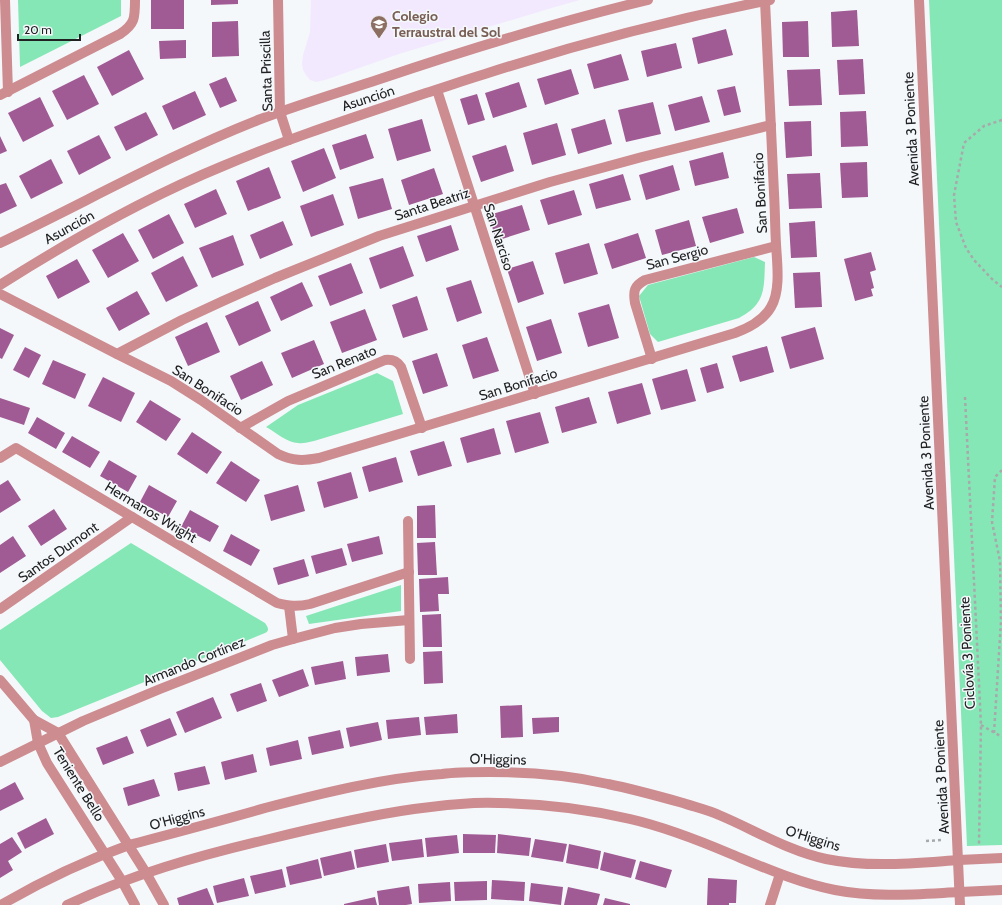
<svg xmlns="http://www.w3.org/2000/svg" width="1002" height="905" viewBox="0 0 1002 905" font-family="Cabin,sans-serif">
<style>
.education{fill:#f2e9fe}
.green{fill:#85e7b5}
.building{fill:#a05a94}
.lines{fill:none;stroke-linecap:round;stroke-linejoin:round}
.path{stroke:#a7a9ab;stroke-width:2.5;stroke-dasharray:3 3;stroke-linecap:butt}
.minor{stroke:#cd8c90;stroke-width:10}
.tertiary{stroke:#cd8c90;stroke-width:10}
.labels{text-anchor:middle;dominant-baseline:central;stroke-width:3;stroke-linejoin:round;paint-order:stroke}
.education-label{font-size:14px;font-weight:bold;fill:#785e54;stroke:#f5f8fb;text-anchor:start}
.street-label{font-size:14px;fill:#202122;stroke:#f5f8fb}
</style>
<rect width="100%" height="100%" fill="#f5f8fb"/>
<polygon class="education" points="311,0 580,0 555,7 399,54 325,80 316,82 310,80 306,75 303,70 302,64 303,55 310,32"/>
<g class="green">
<polygon points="18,0 121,0 121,16 20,67"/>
<polygon points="929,0 1002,0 1002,845 967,846"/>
<path d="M754 257 765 262C764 288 766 304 739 318L658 342 650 334 639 296 648 285Z"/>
<path d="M377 373 393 381 403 414 314 441C308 442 303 444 298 443 288 443 275 432 266 427L298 405Z"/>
<path d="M131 543 265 623C268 627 270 631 265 633L58 717 51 718 42 711 0 660V630Z"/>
<polygon points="401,585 401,611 309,624 306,616"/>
</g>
<g class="building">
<rect x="151" y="0" width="33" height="29"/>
<polygon points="211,0 238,0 238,4 211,5"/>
<polygon points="857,10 859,46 832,47 831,12"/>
<polygon points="238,21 239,56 212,57 212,22"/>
<polygon points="808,21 809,57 783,57 782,22"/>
<polygon points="726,29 733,55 698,64 692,38"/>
<polygon points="186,40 186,58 160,59 159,41"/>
<polygon points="676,43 682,68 647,77 641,51"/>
<polygon points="129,50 144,79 112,96 97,67"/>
<polygon points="621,54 629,80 594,89 587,64"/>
<polygon points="863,59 865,94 839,95 837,60"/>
<polygon points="571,69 579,94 545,105 537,79"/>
<polygon points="820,69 822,105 789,106 787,70"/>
<polygon points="84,75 99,104 67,120 52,91"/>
<polygon points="226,77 237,101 220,108 209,84"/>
<polygon points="519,82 527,107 493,118 485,93"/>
<polygon points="735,86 741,112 724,116 717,90"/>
<polygon points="195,91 206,115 173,130 162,106"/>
<polygon points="477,94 485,120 468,125 460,99"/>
<polygon points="702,96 710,122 675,131 668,105"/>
<polygon points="40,97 54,126 23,142 8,113"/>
<polygon points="653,102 661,134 626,142 618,110"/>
<polygon points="866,111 868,146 841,147 840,112"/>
<polygon points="146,112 158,135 126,151 114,127"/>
<polygon points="422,119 431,151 397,161 388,129"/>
<polygon points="605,119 612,144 578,154 571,129"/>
<polygon points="811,121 812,156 786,158 784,122"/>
<polygon points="557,123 566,155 532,165 523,133"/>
<polygon points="366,134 374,158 340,170 332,145"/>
<polygon points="99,135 111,158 79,175 67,151"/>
<polygon points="0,136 7,151 0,154"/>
<polygon points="506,145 514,171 481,182 472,156"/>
<polygon points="324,148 336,178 303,192 291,161"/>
<polygon points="723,152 729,178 695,186 689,161"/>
<polygon points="51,159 63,183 31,199 19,176"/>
<polygon points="867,162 868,197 842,198 840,163"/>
<polygon points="673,165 680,190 646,200 639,175"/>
<polygon points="269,167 281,198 248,211 236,181"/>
<polygon points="434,168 443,194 409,205 401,180"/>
<polygon points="820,173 822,208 789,209 787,174"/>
<polygon points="623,174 631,200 596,209 589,184"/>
<polygon points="383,178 392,209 358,219 349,187"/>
<polygon points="6,183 17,206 0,214 0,185"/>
<polygon points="216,189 227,214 195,228 184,204"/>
<polygon points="574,190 582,215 548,225 540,200"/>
<polygon points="333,194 344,225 311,237 300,206"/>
<polygon points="522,205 530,230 496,241 489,215"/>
<polygon points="737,208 744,233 710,243 702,217"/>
<polygon points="169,214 184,243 153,259 138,230"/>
<polygon points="689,220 696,246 662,255 655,230"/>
<polygon points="283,221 293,245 260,259 250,235"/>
<polygon points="815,221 817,257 791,258 789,223"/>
<polygon points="451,225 459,250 426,262 417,236"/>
<polygon points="123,233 139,261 108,278 92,250"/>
<polygon points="638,233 646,258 612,269 604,244"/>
<polygon points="233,235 244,265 212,278 199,248"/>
<polygon points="589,243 598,274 564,284 555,253"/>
<polygon points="403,246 414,276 380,289 369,258"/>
<polygon points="871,252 876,270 870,272 874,288 871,289 873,296 855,301 844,259"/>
<polygon points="183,256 198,286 166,302 151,273"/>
<polygon points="77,259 90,282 58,299 46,276"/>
<polygon points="533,261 544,294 518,303 507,269"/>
<polygon points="351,263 363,293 330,306 318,276"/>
<polygon points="820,272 822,307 795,308 793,273"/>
<polygon points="471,280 482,313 457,322 446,288"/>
<polygon points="302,282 313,306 281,321 270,297"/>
<polygon points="137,291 150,314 119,331 106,308"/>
<polygon points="417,296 428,330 403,338 392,305"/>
<polygon points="258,301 271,331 239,346 225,316"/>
<polygon points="609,304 619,338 588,347 578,313"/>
<polygon points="365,309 377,340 342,353 330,322"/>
<polygon points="551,319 562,353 537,361 526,327"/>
<polygon points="207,322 220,352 188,366 175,337"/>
<polygon points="815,327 824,359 790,369 781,337"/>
<polygon points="0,328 14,335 2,359 0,358"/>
<polygon points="487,337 499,371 473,379 462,345"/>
<polygon points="314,340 324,364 292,378 281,353"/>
<polygon points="767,346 774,372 740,382 732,356"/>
<polygon points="25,347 41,355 29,378 13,370"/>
<polygon points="437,353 448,386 423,394 412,361"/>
<polygon points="53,360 86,374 75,399 42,384"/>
<polygon points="262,361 273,385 241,400 230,376"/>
<polygon points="717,363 724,388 707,393 700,368"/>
<polygon points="687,369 696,401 661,410 652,379"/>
<polygon points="103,377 135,393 121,422 88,406"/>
<polygon points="642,383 651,414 617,424 608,392"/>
<polygon points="589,397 597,423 562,433 555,407"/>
<polygon points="0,398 30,408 24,425 0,417"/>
<polygon points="150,400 181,419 166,441 136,422"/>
<polygon points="540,412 549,443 515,453 506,421"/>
<polygon points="37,417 65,433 56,449 28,433"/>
<polygon points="494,428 501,454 467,463 460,438"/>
<polygon points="192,432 222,452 207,474 177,454"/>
<polygon points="72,436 100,452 90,468 62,452"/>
<polygon points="444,441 452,466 418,476 410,451"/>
<polygon points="396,457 403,482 369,492 362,467"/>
<polygon points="109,460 137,476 128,492 100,476"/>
<polygon points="231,461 260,480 246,502 216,483"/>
<polygon points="351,472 358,498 324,508 317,482"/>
<polygon points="8,480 21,500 0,513 0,485"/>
<polygon points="149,485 177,501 168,517 140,502"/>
<polygon points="298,485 305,511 271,521 264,495"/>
<polygon points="435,505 436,538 417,538 417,506"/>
<polygon points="54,509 67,529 41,546 28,526"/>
<polygon points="190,510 219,526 210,542 181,527"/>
<polygon points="231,534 260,550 251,566 223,551"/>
<polygon points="13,536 26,556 0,573 0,545"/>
<polygon points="379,536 383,554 352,562 347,544"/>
<polygon points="435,542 437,575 418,575 417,543"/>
<polygon points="342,548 347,565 316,574 311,556"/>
<polygon points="304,559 309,576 278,585 273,568"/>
<polygon points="448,577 449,594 438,594 439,611 420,612 419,579"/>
<polygon points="441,614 442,647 423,647 422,615"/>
<polygon points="442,651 443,683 424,684 423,652"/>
<polygon points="388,654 390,672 357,676 355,657"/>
<polygon points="343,661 346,679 315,685 311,667"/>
<polygon points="303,669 309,686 279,697 272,680"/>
<polygon points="261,683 267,701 237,712 230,694"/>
<polygon points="213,697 222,718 185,733 176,712"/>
<polygon points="522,705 523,737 501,738 500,706"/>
<polygon points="457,714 458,733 426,735 424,717"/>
<polygon points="419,717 421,735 388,739 386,720"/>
<polygon points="559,717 559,732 533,734 532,718"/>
<polygon points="170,718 177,735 147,747 140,730"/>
<polygon points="378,722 382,740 350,747 346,728"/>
<polygon points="340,730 344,748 312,755 308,737"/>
<polygon points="127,736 134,753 103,765 96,748"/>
<polygon points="298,740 302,759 270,766 266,748"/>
<polygon points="253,754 257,772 225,780 221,762"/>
<polygon points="205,766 210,784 178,791 174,773"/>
<polygon points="154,779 160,796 128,806 123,788"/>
<polygon points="15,782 24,799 0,811 0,790"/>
<polygon points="46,818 54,834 25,849 17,833"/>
<polygon points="463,834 496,835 495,853 463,853"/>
<polygon points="498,834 531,838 529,856 497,853"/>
<polygon points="457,835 459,853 427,857 425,838"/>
<polygon points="12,837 22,852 8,861 13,870 0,878 0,844"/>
<polygon points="422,839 424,857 392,861 389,843"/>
<polygon points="535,839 567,844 563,862 531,857"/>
<polygon points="386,844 389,862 357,868 354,850"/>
<polygon points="569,844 601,851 598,869 566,863"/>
<polygon points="351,851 355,869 324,876 320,858"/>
<polygon points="604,852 636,860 631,878 600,870"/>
<polygon points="318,859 322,878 290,885 286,867"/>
<polygon points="640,861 672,870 666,888 635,879"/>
<polygon points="282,869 286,887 255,894 250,876"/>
<polygon points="244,878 249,896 217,903 213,886"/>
<polygon points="708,878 737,880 736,903 729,903 729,905 707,905"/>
<polygon points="492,880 525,882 524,901 491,899"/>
<polygon points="487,881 487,900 455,901 454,882"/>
<polygon points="450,882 451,901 419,903 418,884"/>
<polygon points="531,883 563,887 561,905 529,901"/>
<polygon points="409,886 412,904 406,905 379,905 377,891"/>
<polygon points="568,887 600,894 597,905 564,905"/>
<polygon points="207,888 214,905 179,905 177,898"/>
<polygon points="375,897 377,905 344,905 344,904"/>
<polygon points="605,898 630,904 630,905 603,905"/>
</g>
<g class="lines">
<g class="path">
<polyline points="1002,120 984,126 964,143 954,195 956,222 966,248 974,260 993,280 1002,287"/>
<polyline points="965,397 981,725 979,844"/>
<polyline points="981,725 1002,737"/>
<polyline points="994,733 1001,621 1000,561 992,522 995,477 1002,470"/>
<polyline points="926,841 943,840"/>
</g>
<g class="minor">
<polyline points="5,0 8,92"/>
<polyline points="278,0 280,112 289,140"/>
<polyline points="437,90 535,394"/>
<path d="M0 95 120 34C135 24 135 18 135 0"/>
<path d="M0 243C86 202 169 155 258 120 297 105 337 93 377 80 466 50 556 22 648 0"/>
<path d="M0 285C71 240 145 198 223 166 289 138 358 116 426 93 445 87 465 80 485 74 578 44 674 19 770 0"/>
<path d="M0 294 117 354 171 381 201 400 278 454C293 461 303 461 319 458L735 333C749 328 763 321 771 307 781 290 777 263 776 244 775 227 775 210 774 193 771 129 768 65 765 1"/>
<polyline points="117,354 182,320 223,301 275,278 379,236 550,182 642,157 771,125"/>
<path d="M652 359 635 303C633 291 634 286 645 280L776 246"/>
<path d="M240 428 288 401 385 360C393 359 397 361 401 367L422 428"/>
<path d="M0 458 16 448 277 603C289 606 297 607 310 604L409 572"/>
<polyline points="408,521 410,659"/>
<polyline points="289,606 293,639"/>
<polyline points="0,609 132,517"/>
<polyline points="0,680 34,720 38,743 47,763 122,881 135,905"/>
<polyline points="34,720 58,733 146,873 164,905"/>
<polyline points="0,762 83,721 160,689 272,645 293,639 335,628 361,624 409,620"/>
<path d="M1 905C42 881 84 861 129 845 174 833 220 821 265 808 323 793 382 778 442 774 457 772 473 772 489 772 529 772 569 775 608 784 633 789 658 796 683 803 695 807 708 810 719 815 755 830 788 851 826 859 870 868 915 863 959 860"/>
<path d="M67 905C130 875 197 856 265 840 314 828 364 816 414 809 434 806 454 804 474 803 526 802 579 807 630 819 665 827 698 840 731 854 765 868 799 883 835 890 876 898 919 894 960 892"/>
<polyline points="770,905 780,874"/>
</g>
<g class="tertiary">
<polyline points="919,0 960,905"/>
<polyline points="959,860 1002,858"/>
<polyline points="960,892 1002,890"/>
</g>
</g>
<defs>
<g id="school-pin" transform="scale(0.9)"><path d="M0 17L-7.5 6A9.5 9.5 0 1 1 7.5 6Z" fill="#8d6e63" stroke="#f5f8fb"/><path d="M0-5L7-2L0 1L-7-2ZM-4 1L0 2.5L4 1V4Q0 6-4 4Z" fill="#fff"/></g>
</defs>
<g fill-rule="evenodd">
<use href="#school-pin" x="379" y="24"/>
</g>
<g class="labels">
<g class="education-label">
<text x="392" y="16">Colegio<tspan x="392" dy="16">Terraustral del Sol</tspan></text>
</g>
<g class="street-label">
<text transform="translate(266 71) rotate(-92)">Santa Priscilla</text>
<text transform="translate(368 98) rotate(-18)">Asunción</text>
<text transform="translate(911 129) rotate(-93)">Avenida 3 Poniente</text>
<text transform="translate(760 193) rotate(-93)">San Bonifacio</text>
<text transform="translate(432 204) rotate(-18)">Santa Beatriz</text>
<text transform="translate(69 227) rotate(-29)">Asunción</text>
<text transform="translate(499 237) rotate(72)">San Narciso</text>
<text transform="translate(677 257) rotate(-15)">San Sergio</text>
<text transform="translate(344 362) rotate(-22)">San Renato</text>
<text transform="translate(518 384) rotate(-17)">San Bonifacio</text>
<text transform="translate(208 390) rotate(33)">San Bonifacio</text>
<text transform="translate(926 453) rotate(-93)">Avenida 3 Poniente</text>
<text transform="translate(151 512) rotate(31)">Hermanos Wright</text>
<text transform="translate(58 552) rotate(-35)">Santos Dumont</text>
<text transform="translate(967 653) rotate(-93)">Ciclovía 3 Poniente</text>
<text transform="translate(194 661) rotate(-22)">Armando Cortínez</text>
<text transform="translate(498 759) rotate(1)">O'Higgins</text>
<text transform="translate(941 777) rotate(-93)">Avenida 3 Poniente</text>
<text transform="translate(79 784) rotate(58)">Teniente Bello</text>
<text transform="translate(177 818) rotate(-15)">O'Higgins</text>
<text transform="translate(813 838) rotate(17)">O'Higgins</text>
</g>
</g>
<path d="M18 34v6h62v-6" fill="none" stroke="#202122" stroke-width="2"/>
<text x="24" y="34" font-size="12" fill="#202122" stroke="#f5f8fb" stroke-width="3" paint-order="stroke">20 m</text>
</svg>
